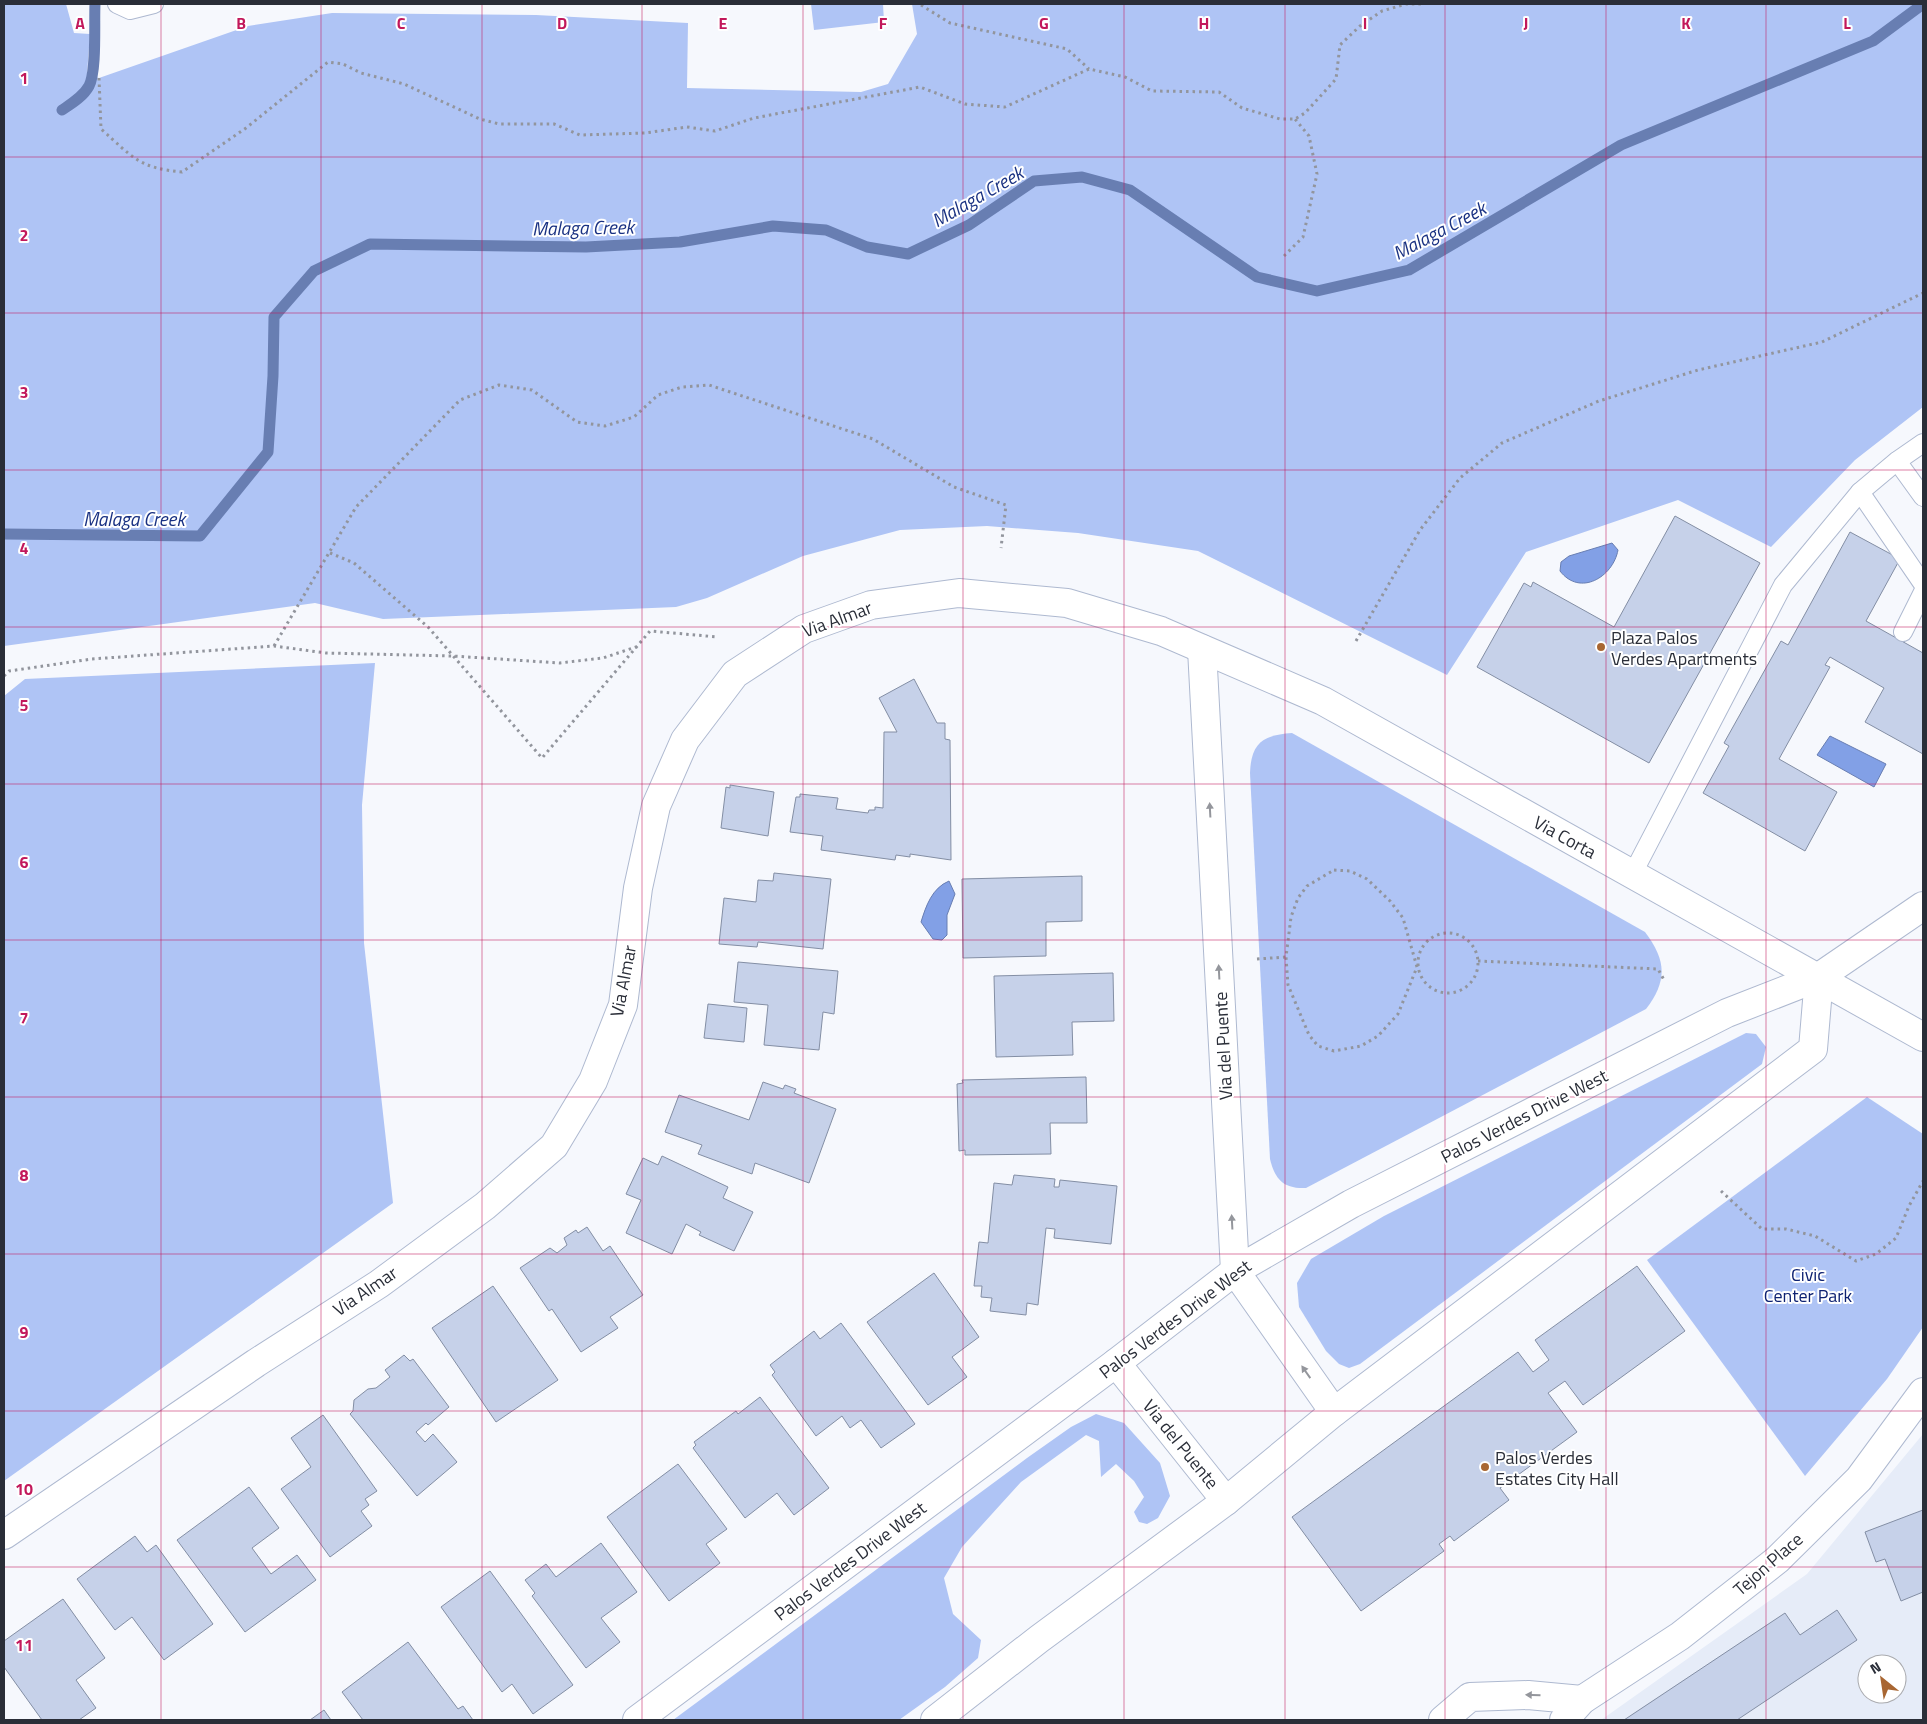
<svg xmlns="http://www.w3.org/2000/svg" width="1927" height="1724" viewBox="0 0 1927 1724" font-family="'Titillium Web',sans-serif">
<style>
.built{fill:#e6ecf8;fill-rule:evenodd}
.green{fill:#afc4f5}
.water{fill:#82a0e6;stroke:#687eb2}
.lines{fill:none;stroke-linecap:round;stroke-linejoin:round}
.stream{stroke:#687eb2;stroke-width:11}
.building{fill:#c6d1e9;stroke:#838ea4}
.service-casing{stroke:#aeb9d0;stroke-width:20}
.minor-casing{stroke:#aeb9d0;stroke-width:30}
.tertiary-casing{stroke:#aeb9d0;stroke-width:30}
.primary-casing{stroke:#aeb9d0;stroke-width:30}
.path{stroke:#92959d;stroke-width:3;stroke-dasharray:2.5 4;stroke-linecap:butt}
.service{stroke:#fff;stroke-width:18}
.minor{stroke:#fff;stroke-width:28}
.tertiary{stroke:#fff;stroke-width:28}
.primary{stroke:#fff;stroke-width:28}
.oneway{fill:#94969c}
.grid{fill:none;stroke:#c2185b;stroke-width:1;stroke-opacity:0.55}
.poi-dot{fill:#a86632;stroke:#fff;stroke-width:2}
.labels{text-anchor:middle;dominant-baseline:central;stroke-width:4;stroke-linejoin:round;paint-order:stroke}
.street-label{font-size:18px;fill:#2a2e38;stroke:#fff}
.poi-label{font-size:18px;fill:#2a2e38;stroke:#fff;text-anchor:start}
.park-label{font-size:18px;fill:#0d2171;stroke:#fff}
.water-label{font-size:19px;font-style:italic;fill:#193182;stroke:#fff}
.grid-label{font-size:16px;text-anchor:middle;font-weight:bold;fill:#c2185b;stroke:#fff;stroke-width:4;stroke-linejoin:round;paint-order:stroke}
</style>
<rect width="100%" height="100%" fill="#f6f8fd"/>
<path class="built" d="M1923 1434V1720H1601L1807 1574ZM1867 1664H1897V1694H1867Z"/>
<g class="green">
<polygon points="4,4 66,4 74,33 90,34 87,74 99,78 248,26 332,13 536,15 688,23 687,88 861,92 888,84 917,34 912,4 1923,4 1923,407 1855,460 1771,547 1678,500 1526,552 1447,675 1198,551 1078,533 987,526 900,530 803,556 707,598 676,607 383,619 315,603 4,646"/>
<polygon points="811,4 883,4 884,22 814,30"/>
<polygon points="375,663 362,805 364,943 393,1203 4,1481 4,696 25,679"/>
<path d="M1292 733 1645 932C1666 960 1668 980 1646 1009L1306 1188C1284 1189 1275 1180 1270 1159L1250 773C1251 743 1263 735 1292 733Z"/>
<polygon points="1746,1033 1756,1034 1766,1047 1762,1064 1360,1364 1349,1368 1339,1364 1326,1351 1299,1307 1297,1283 1311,1259 1384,1216"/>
<polygon points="1867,1097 1923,1134 1923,1327 1887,1379 1805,1476 1647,1260"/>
<polygon points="1096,1414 1124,1423 1160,1463 1170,1496 1158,1518 1147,1524 1139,1522 1134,1512 1144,1497 1134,1481 1116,1464 1101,1477 1099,1441 1086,1435 1021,1482 962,1547 944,1578 953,1614 981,1640 978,1658 945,1687 899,1720 673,1720 1027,1458 1071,1427"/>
</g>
<g class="water">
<path d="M1612 543 1618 550C1613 577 1580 597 1560 571L1561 562 1569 556Z"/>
<polygon points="1830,736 1886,764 1874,787 1817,755"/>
<path d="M949 881 955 894 947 915V935L942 940 933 939 921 922C926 906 932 888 949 881Z"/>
</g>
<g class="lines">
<g class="stream">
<path d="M62 110C71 104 83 97 89 86 97 71 94 23 95 4"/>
<polyline points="4,534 200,536 268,452 273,376 274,317 314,271 370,244 586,247 680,242 773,226 826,230 867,247 908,254 969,225 1034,181 1082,177 1130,190 1257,277 1317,291 1409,270 1621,145 1873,41 1923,4"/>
</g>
</g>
<g class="building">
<polygon points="1675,516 1760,563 1649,763 1477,667 1524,583 1531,587 1533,582 1614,627"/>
<polygon points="1850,532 1900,559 1866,621 1923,653 1923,754 1865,722 1884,688 1830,657 1825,665 1830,667 1779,759 1837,792 1805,851 1703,793 1729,746 1724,743 1781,641 1788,645"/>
<polygon points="914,679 937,723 945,723 945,739 950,740 951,860 910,854 910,857 896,855 895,860 821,850 823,836 790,832 796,797 800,797 800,794 838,798 836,809 868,813 869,810 875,810 875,807 883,808 884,732 897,732 879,698"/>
<polygon points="730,785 774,792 768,836 721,828 726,787 730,788"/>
<polygon points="774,873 831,879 823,949 758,942 757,947 719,944 724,898 756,902 758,880 773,881"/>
<polygon points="1082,876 1082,921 1046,922 1046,956 963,958 962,879"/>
<polygon points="738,962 838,971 834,1014 823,1012 819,1050 764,1045 768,1005 734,1002"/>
<polygon points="1113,973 1114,1021 1072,1022 1073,1055 996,1057 994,976"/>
<polygon points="708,1004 747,1008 744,1042 704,1038"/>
<polygon points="1086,1077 1087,1123 1050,1123 1051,1154 965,1155 965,1150 959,1151 957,1084 963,1083 962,1080"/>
<polygon points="763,1082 783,1089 785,1085 796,1089 794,1093 836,1109 809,1183 755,1163 752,1174 698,1154 702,1145 665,1132 679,1095 749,1120"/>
<polygon points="662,1156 728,1187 723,1198 753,1212 734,1251 699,1235 701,1232 686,1224 672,1254 626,1233 641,1200 626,1194 643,1158 658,1165"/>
<polygon points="1014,1175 1055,1179 1054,1187 1059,1187 1060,1180 1117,1186 1111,1244 1054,1238 1055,1229 1046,1228 1038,1305 1027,1303 1026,1315 990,1311 992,1298 981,1297 982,1286 974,1286 979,1242 988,1243 994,1183 1012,1185"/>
<polygon points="587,1227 603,1251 610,1246 643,1295 610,1317 618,1328 581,1352 552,1309 549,1311 520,1268 550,1248 557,1253 567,1245 564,1238 576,1230 578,1233"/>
<polygon points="1637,1266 1685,1331 1583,1405 1565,1381 1548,1393 1577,1432 1500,1488 1509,1500 1454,1541 1450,1536 1439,1544 1444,1551 1361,1611 1292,1517 1518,1352 1533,1372 1549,1360 1535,1340"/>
<polygon points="934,1273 979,1337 952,1357 967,1377 928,1405 867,1322"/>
<polygon points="493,1286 558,1380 496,1422 432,1328"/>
<polygon points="841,1323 915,1424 881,1448 861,1420 850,1428 842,1416 816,1436 772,1375 775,1372 770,1365 814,1331 820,1339"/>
<polygon points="404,1355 410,1361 413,1359 449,1407 428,1425 426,1423 416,1432 425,1442 433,1434 457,1462 417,1496 350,1414 353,1411 354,1400 368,1389 376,1388 390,1377 385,1370"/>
<polygon points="760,1397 829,1488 794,1515 777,1493 745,1518 693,1448 696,1445 694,1442 736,1411 738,1414"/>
<polygon points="323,1415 377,1491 365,1499 369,1505 361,1511 372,1526 330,1557 281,1489 311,1467 291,1438"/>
<polygon points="678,1464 727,1529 706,1544 720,1563 669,1601 607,1517"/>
<polygon points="249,1487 279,1528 252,1548 271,1574 297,1555 316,1580 245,1632 177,1540"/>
<polygon points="1923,1510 1923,1592 1901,1601 1885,1559 1876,1562 1865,1532"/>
<polygon points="135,1536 147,1552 156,1545 213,1624 164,1660 132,1617 115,1630 77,1579"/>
<polygon points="601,1543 637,1592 601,1618 620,1642 586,1668 532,1596 535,1593 525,1580 546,1564 556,1577"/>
<polygon points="490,1571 573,1685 533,1714 512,1684 502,1692 441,1607"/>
<polygon points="63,1599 105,1658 76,1680 96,1708 79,1720 42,1720 4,1667 4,1641"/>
<polygon points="1837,1610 1857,1640 1737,1720 1624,1720 1785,1613 1800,1635"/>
<polygon points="408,1642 458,1709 463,1706 473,1720 363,1720 342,1692"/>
<polygon points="324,1710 331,1720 310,1720"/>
</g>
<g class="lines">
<g class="service-casing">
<g id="service">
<polyline points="117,4 130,10 154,4"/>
<polyline points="1897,461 1923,497"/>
<polyline points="1860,492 1923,584"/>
<polyline points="1903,632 1923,592"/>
<polyline points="1632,875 1783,585 1860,492 1897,461 1923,443"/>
</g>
</g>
<g class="minor-casing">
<g id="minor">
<polyline points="935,1720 1039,1639 1226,1501 1334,1412 1813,1049 1819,977"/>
<polyline points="1443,1720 1470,1697 1528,1695 1582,1700"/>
<polyline points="1564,1720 1582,1700 1680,1636 1777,1560 1859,1479 1923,1392"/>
</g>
</g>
<g class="tertiary-casing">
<g id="tertiary">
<polyline points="1202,649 1235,1271 1334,1412"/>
<polyline points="1116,1363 1226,1501"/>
<polyline points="4,1535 256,1363 379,1284 485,1206 554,1146 593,1081 623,1005 638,888 656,806 685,740 735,674 804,629 871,605 959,593 1067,603 1161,631 1323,701 1923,1037"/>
</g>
</g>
<g class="primary-casing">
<polyline id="primary" points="637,1720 1116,1363 1235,1271 1351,1204 1727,1013 1819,977 1923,906"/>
</g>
<g class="path">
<polyline points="921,5 950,23 1067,49 1089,69"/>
<path d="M99 78 101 129C133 157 138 168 182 172L246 128 328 62 343 64 361 73 404 84 480 119 499 124H554L580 135 645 133 687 127 715 131 754 118 920 87 965 104 1005 107 1089 69 1125 77 1152 91 1219 92 1242 108 1280 119H1295L1305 113 1336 79 1340 45 1360 26 1382 11 1406 4H1421"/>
<polyline points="1284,256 1303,237 1317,174 1309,136 1295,119"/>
<polyline points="330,553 354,563 428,627 542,758 650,631 718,637"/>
<polyline points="1356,641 1420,530 1460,478 1502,443 1599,401 1698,370 1822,342 1923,293"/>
<polyline points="274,646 356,507 460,400 499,385 532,390 577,422 605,426 634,417 658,395 682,387 709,385 873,439 954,487 1006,505 1001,548"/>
<polyline points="4,676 9,671 92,659 274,646 326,653 453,656 560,663 603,658 636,647"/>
<polygon points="1334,870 1350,871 1367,879 1390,901 1403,918 1417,967 1398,1014 1378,1036 1361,1046 1334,1051 1318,1046 1309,1035 1288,985 1286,957 1291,917 1298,898 1307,886"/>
<circle cx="1448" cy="963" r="30"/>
<polyline points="1257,959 1286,957"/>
<polyline points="1478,961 1658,969 1664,980"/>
<polyline points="1721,1191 1762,1229 1786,1229 1815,1236 1856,1261 1876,1254 1896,1238 1909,1206 1923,1181"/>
</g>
<use href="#service" class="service"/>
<use href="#minor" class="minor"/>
<use href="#tertiary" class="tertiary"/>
<use href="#primary" class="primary"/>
</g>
<defs><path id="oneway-solid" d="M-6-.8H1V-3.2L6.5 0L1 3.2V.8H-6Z" transform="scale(1.25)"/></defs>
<g class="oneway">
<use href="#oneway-solid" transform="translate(1210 810) rotate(-93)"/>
<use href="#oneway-solid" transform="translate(1219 972) rotate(-93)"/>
<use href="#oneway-solid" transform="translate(1232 1222) rotate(-93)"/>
<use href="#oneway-solid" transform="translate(1306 1372) rotate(-125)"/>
<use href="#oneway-solid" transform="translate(1533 1695) rotate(-178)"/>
</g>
<path class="grid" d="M161 4V1720M321 4V1720M482 4V1720M642 4V1720M803 4V1720M963 4V1720M1124 4V1720M1285 4V1720M1445 4V1720M1606 4V1720M1766 4V1720M4 157H1923M4 313H1923M4 470H1923M4 627H1923M4 784H1923M4 940H1923M4 1097H1923M4 1254H1923M4 1411H1923M4 1567H1923"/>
<g class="poi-dot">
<circle cx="1601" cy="647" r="5"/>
<circle cx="1485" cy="1467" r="5"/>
</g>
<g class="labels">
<g class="street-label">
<text transform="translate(837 619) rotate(-20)">Via Almar</text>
<text transform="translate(1565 837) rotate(29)">Via Corta</text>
<text transform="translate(623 981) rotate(-79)">Via Almar</text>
<text transform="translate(1223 1046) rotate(-93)">Via del Puente</text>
<text transform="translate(1524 1116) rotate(-27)">Palos Verdes Drive West</text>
<text transform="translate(365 1291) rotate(-34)">Via Almar</text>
<text transform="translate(1175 1319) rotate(-37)">Palos Verdes Drive West</text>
<text transform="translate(1181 1444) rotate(51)">Via del Puente</text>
<text transform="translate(850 1561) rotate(-37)">Palos Verdes Drive West</text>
<text transform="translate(1768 1564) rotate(-41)">Tejon Place</text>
</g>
<g class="poi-label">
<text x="1611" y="637">Plaza Palos<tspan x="1611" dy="21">Verdes Apartments</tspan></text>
<text x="1495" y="1457">Palos Verdes<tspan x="1495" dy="21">Estates City Hall</tspan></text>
</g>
<g class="park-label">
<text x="1808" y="1274">Civic<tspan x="1808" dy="21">Center Park</tspan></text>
</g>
<g class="water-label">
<text transform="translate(977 196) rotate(-30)">Malaga Creek</text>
<text transform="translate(583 227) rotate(-1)">Malaga Creek</text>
<text transform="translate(1439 230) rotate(-28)">Malaga Creek</text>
<text x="134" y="518">Malaga Creek</text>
</g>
</g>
<g class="grid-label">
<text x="80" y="29">A</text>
<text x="241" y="29">B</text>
<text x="401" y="29">C</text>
<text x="562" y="29">D</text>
<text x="723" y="29">E</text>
<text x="883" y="29">F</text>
<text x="1044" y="29">G</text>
<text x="1204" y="29">H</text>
<text x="1365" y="29">I</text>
<text x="1526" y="29">J</text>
<text x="1686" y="29">K</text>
<text x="1847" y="29">L</text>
<text x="24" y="84">1</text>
<text x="24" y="241">2</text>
<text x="24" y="398">3</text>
<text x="24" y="554">4</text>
<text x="24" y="711">5</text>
<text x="24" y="868">6</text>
<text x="24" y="1024">7</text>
<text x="24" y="1181">8</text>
<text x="24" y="1338">9</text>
<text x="24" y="1495">10</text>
<text x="24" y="1651">11</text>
</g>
<rect width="1927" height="1724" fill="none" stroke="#2a2e38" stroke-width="10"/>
<g transform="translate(1882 1679) rotate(330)"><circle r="24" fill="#ffffff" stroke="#aaabaf"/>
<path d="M0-4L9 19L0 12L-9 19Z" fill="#a86632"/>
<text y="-8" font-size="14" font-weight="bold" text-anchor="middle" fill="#2a2e38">N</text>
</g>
</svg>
